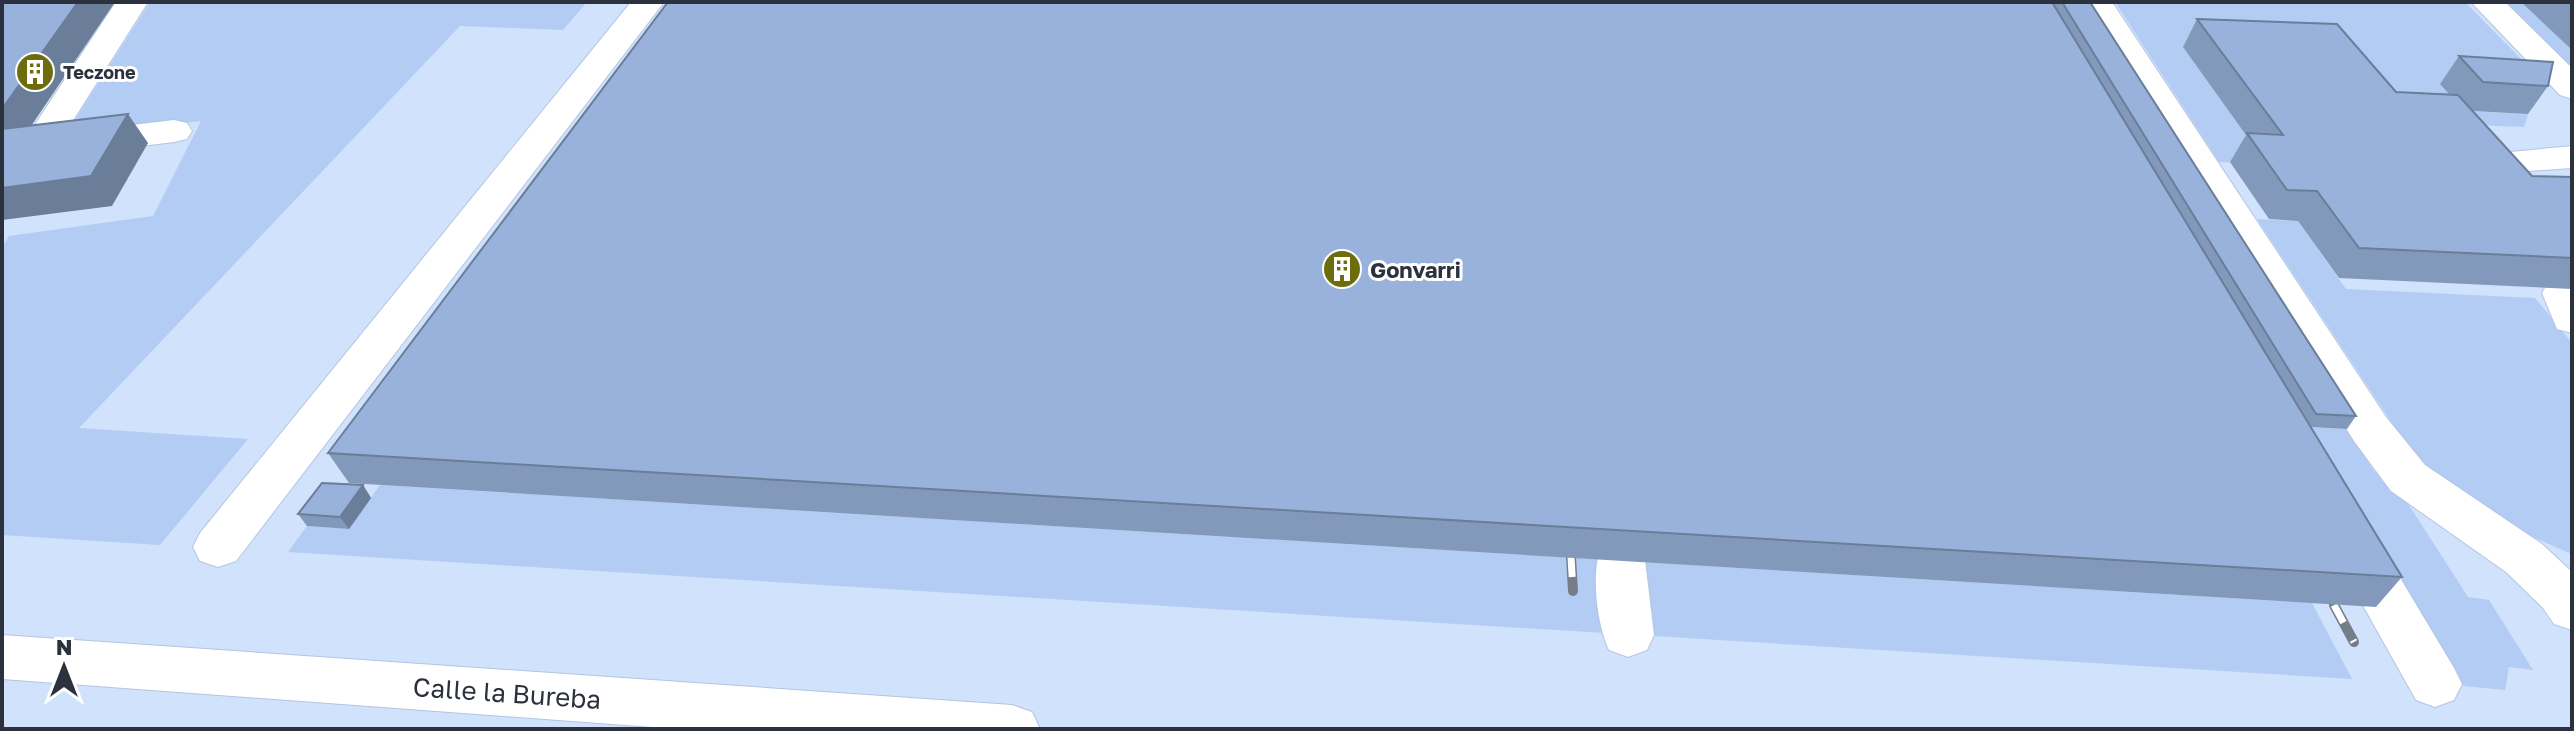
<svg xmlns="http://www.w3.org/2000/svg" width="2574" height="731" viewBox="0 0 2574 731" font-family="'Golos Text',sans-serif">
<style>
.built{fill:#d0e2fc}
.green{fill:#b3ccf3}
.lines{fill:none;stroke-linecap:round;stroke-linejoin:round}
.minor-casing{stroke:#b4c5e0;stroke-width:2}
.minor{fill:#fff;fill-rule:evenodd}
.rail-casing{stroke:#757d8a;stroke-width:10}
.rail{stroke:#fff;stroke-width:7;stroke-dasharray:20;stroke-linecap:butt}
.wall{fill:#8399bc}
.shaded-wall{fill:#6a7d99}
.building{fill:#98b2db;stroke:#6a7d99;stroke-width:2}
.labels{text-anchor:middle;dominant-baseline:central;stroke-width:6;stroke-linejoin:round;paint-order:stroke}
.far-poi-label{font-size:18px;font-weight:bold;fill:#2c323d;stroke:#fff;text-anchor:start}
.poi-label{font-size:22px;font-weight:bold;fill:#2c323d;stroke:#fff;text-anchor:start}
.near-street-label{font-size:26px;fill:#2c323d;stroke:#fff}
</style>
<rect width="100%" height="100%" fill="#e2edfd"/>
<rect class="built" x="2" y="2" width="2570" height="727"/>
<g class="green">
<polygon points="150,2 587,2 563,30 460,26 79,428 248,439 160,545 2,535 2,248 9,236 153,216 201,121 64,137"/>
<polygon points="2115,2 2465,2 2527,65 2463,111 2528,114 2524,127 2378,121 2266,164 2219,162"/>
<polygon points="2503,2 2521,2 2572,50 2572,69"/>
<path d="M2257 219 2298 221 2346 289 2535 298 2572 343V554C2514 531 2454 495 2410 450Z"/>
<polygon points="2307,427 2347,429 2374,471 2405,499 2468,597 2489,600 2533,670 2509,667 2505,690 2464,686"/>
<polygon points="380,485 2312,603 2352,679 288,552 307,526 349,529"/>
</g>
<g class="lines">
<g class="minor-casing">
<g id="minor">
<polygon points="116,2 148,2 65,133 174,120 187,123 192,131 187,139 174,142 60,156 29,149 24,141"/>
<polygon points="631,2 664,2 236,561 218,567 200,561 193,547 200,533"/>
<polygon points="2080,2 2112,2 2386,417 2425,465 2542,544 2572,572 2572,630 2554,624 2543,608 2506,572 2391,491 2354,441"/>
<polygon points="2471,2 2505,2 2572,68 2572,99 2560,95"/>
<polygon points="2572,146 2572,168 2513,172 2500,169 2494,161 2500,153"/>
<polygon points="2563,279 2572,282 2572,333 2557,329 2542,293 2548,283"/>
<polygon points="2354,525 2372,531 2454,668 2462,684 2454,700 2435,707 2416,700 2329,545 2336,531"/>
<path d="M1620 540 1638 546 1645 560 1654 635 1647 650 1628 657 1609 650C1597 626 1590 570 1602 546Z"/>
<polygon points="2,635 1012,705 1032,712 1040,729 679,729 2,679"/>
</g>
</g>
<use href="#minor" class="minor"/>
<g class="rail-casing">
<g id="rail">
<polyline points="1571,557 1573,591"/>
<polyline points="2334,605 2354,642"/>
</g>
</g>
<use href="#rail" class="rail"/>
</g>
<g class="wall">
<polygon points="668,2 2090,2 2356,416 2347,429 2311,427 2402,577 2376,607 349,483 328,453"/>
<polygon points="2521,2 2572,2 2572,50"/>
<polygon points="2197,19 2396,92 2449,94 2440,84 2459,56 2548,86 2528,114 2473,111 2532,176 2572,177 2572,289 2339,278 2298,221 2269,219 2230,162 2246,135 2183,47"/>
<polygon points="363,485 371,498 349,529 307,526 298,514"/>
</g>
<g class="shaded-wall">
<polygon points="78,2 115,2 8,160 2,152 2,109"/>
<polygon points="128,114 148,143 112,206 2,220 2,188"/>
<polygon points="363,485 371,498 349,529 340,517"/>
</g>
<g class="building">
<polygon points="2,2 78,2 2,109"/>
<polygon points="668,2 2052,2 2402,577 328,453"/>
<polygon points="2062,2 2090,2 2356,416 2316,414"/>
<polygon points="2197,19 2337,24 2396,92 2458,95 2532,176 2572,177 2572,258 2359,248 2317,191 2287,190 2247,133 2283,135"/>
<polygon points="2459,56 2553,62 2548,86 2483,82"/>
<polygon points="128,114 91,176 2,188 2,129"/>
<polygon points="322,483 363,485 340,517 298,514"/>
</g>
<defs>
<g id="building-disc" transform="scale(2)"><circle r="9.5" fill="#6e6d0d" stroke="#fff"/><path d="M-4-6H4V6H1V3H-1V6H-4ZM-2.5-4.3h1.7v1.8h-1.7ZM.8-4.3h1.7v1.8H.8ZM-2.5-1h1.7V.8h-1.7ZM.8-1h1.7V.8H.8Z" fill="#fff"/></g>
</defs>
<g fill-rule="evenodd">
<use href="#building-disc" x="35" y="72"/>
<use href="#building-disc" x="1342" y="269"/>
</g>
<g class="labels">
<g class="far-poi-label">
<text x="63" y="72">Teczone</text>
</g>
<g class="poi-label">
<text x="1370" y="269">Gonvarri</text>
</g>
<g class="near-street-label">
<text transform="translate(507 693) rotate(4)">Calle la Bureba</text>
</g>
</g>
<rect width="2574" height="731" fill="none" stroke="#2c323d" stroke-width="8"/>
<g transform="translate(64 667)" stroke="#ffffff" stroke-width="6" paint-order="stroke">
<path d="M0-6L14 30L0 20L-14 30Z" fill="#2c323d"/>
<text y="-12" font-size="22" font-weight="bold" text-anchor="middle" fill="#2c323d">N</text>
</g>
</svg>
